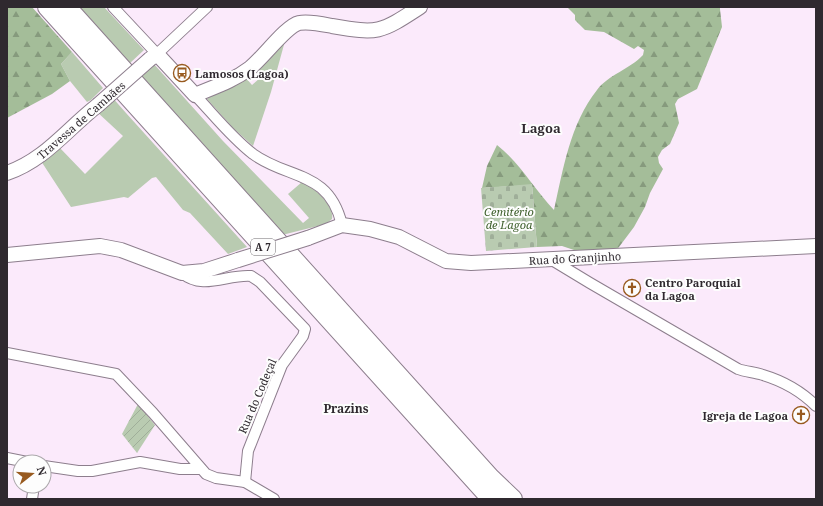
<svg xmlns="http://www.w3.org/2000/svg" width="823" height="506" viewBox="0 0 823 506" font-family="'Noto Serif',serif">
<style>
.grass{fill:#b9cbb1}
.forest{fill:url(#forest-firs)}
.cemetery{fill:url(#cemetery-stones)}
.garden{fill:url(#garden-furrows)}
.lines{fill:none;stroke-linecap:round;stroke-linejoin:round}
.street-casing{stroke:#8d7e8d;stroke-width:12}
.secondary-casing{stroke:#8d7e8d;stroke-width:16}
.highway-casing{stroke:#8d7e8d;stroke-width:20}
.street{stroke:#fff;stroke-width:10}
.secondary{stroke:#fff;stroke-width:14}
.highway{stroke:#fff;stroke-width:18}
.secondary-bridge-casing{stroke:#8d7e8d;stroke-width:16;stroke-linecap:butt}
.secondary-bridge{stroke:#fff;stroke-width:14}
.labels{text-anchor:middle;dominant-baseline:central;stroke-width:4;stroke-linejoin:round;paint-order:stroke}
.shield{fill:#fdfdfd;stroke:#6d696d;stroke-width:1}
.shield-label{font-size:10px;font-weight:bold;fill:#2f292f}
.poi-label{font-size:11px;font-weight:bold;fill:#2f292f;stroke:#fdfdfd;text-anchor:start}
.street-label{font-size:11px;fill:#2f292f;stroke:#fdfdfd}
.park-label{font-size:11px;font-style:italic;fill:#40612e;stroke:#fdfdfd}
.neighbourhood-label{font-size:12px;font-weight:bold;fill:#2f292f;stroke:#fdfdfd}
.quarter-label{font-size:13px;font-weight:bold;fill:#2f292f;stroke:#fdfdfd}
</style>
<defs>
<pattern id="forest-firs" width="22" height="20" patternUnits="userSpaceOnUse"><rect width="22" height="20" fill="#a4bd99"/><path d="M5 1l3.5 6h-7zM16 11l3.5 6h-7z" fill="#869a7d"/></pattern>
<pattern id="cemetery-stones" width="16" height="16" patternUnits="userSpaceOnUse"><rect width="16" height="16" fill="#b9cbb1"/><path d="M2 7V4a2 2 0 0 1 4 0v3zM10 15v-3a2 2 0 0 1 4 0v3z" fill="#9fae99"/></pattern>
<pattern id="garden-furrows" width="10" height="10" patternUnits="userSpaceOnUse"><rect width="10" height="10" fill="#b9cbb1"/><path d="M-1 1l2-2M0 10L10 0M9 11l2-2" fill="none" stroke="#9fae99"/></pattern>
</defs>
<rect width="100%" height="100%" fill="#fbeafb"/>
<g class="grass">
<polygon points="77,7 104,7 144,50 129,64"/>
<polygon points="304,27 292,34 285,41 271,92 253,146 233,128 207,99 218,91 245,77 252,85 260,78 254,69 289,33 295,28"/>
<polygon points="72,52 103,88 91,100 87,102 70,81 61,64"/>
<path d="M153 63 223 141 303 223 309 218 288 194 302 182C313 187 335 205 332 219L326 224 282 235 138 75Z"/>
<polygon points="111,96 126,113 247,247 228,254 190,213 183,210 156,177 152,178 128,198 124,197 71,207 41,161 59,147 85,174 123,136 96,111"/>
</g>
<g class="forest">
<polygon points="7,7 32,7 72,52 61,64 70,81 52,94 7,118"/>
<path d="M567 7H720V9L722 27 697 89 678 99 675 104 679 123 670 144 662 150 658 157 659 163 663 169 650 193 645 207 634 227 616 251H577L562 246 537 247 532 185 482 188 487 166 497 145C520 163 534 189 554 210 563 170 570 124 597 90 608 75 630 69 643 55L644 50 638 46 634 49 604 32 585 30 575 20V15Z"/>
</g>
<polygon class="cemetery" points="532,184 537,247 486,251 481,188"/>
<polygon class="garden" points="138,404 155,425 137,453 122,434"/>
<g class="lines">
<g class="street-casing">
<g id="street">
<polyline points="113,7 157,54 207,7"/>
<path d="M195 95C214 115 231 137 253 154 289 180 329 170 342 225"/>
<path d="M552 260 590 283 738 369C746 372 755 372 763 375 783 381 801 391 816 406"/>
<path d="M182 273C203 291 227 274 251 276L260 282 305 329 303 336 282 365 248 451 245 482"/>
<polyline points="7,353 116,374 153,413 206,474 216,478 245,482 274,499"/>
<polyline points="7,458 27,462"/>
<polyline points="44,466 78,471 92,471 140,462 180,469 201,469"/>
<polyline points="32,499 34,486"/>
</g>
</g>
<g class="secondary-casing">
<g id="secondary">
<path d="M150 59 157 54 195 95C214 87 233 81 250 68 263 58 286 26 299 23 309 21 322 24 332 26 379 34 380 33 420 7"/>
<path d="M7 173C45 160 67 129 98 105"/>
<polyline points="308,238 342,225 370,229 399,237 446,261 471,263 816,246"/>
<polyline points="7,255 100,246 121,250 182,273 204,271 238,260"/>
</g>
</g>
<g class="highway-casing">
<g id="highway">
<polyline points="47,7 491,499"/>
<polyline points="67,7 490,477 513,499"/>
</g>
</g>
<use href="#street" class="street"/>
<use href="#secondary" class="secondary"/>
<use href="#highway" class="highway"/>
<g class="secondary-bridge-casing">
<g id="secondary-bridge">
<polyline points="98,105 150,59"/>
<polyline points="238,260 308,238"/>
</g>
</g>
<use href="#secondary-bridge" class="secondary-bridge"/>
</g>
<defs>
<g id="bus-ring" transform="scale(0.9)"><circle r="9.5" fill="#fdfdfd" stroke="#985a1f" stroke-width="1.5"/><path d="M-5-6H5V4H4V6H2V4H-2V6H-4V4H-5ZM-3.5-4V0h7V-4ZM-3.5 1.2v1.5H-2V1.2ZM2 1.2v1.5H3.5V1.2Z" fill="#985a1f"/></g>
<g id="church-ring" transform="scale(0.9)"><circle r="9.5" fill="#fdfdfd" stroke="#985a1f" stroke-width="1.5"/><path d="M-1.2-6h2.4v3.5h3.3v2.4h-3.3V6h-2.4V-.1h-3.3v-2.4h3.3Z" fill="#985a1f"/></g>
</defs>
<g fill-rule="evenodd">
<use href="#bus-ring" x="182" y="73"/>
<use href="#church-ring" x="632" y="288"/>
<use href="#church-ring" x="801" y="415"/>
</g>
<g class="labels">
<rect class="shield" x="251" y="239" width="24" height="16" rx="3"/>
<g class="shield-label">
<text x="263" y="247">A 7</text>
</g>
<g class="poi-label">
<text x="195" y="73">Lamosos (Lagoa)</text>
<text x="645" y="282">Centro Paroquial<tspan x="645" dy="13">da Lagoa</tspan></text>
<text x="788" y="415" text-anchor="end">Igreja de Lagoa</text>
</g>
<g class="street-label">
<text transform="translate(81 120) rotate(-41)">Travessa de Cambães</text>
<text transform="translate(575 258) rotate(-3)">Rua do Granjinho</text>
<text transform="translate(257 396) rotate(-67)">Rua do Codeçal</text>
</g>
<g class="park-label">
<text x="509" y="211">Cemitério<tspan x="509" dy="13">de Lagoa</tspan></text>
</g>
<g class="neighbourhood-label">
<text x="346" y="408">Prazins</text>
</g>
<g class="quarter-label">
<text x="541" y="128">Lagoa</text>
</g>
</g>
<rect width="823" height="506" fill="none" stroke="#2f292f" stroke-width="16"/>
<g transform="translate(32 474) rotate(73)"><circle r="19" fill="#fdfdfd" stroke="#aba8ab"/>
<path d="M0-3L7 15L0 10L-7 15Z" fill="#985a1f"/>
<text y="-6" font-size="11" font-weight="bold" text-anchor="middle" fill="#2f292f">N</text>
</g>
</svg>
